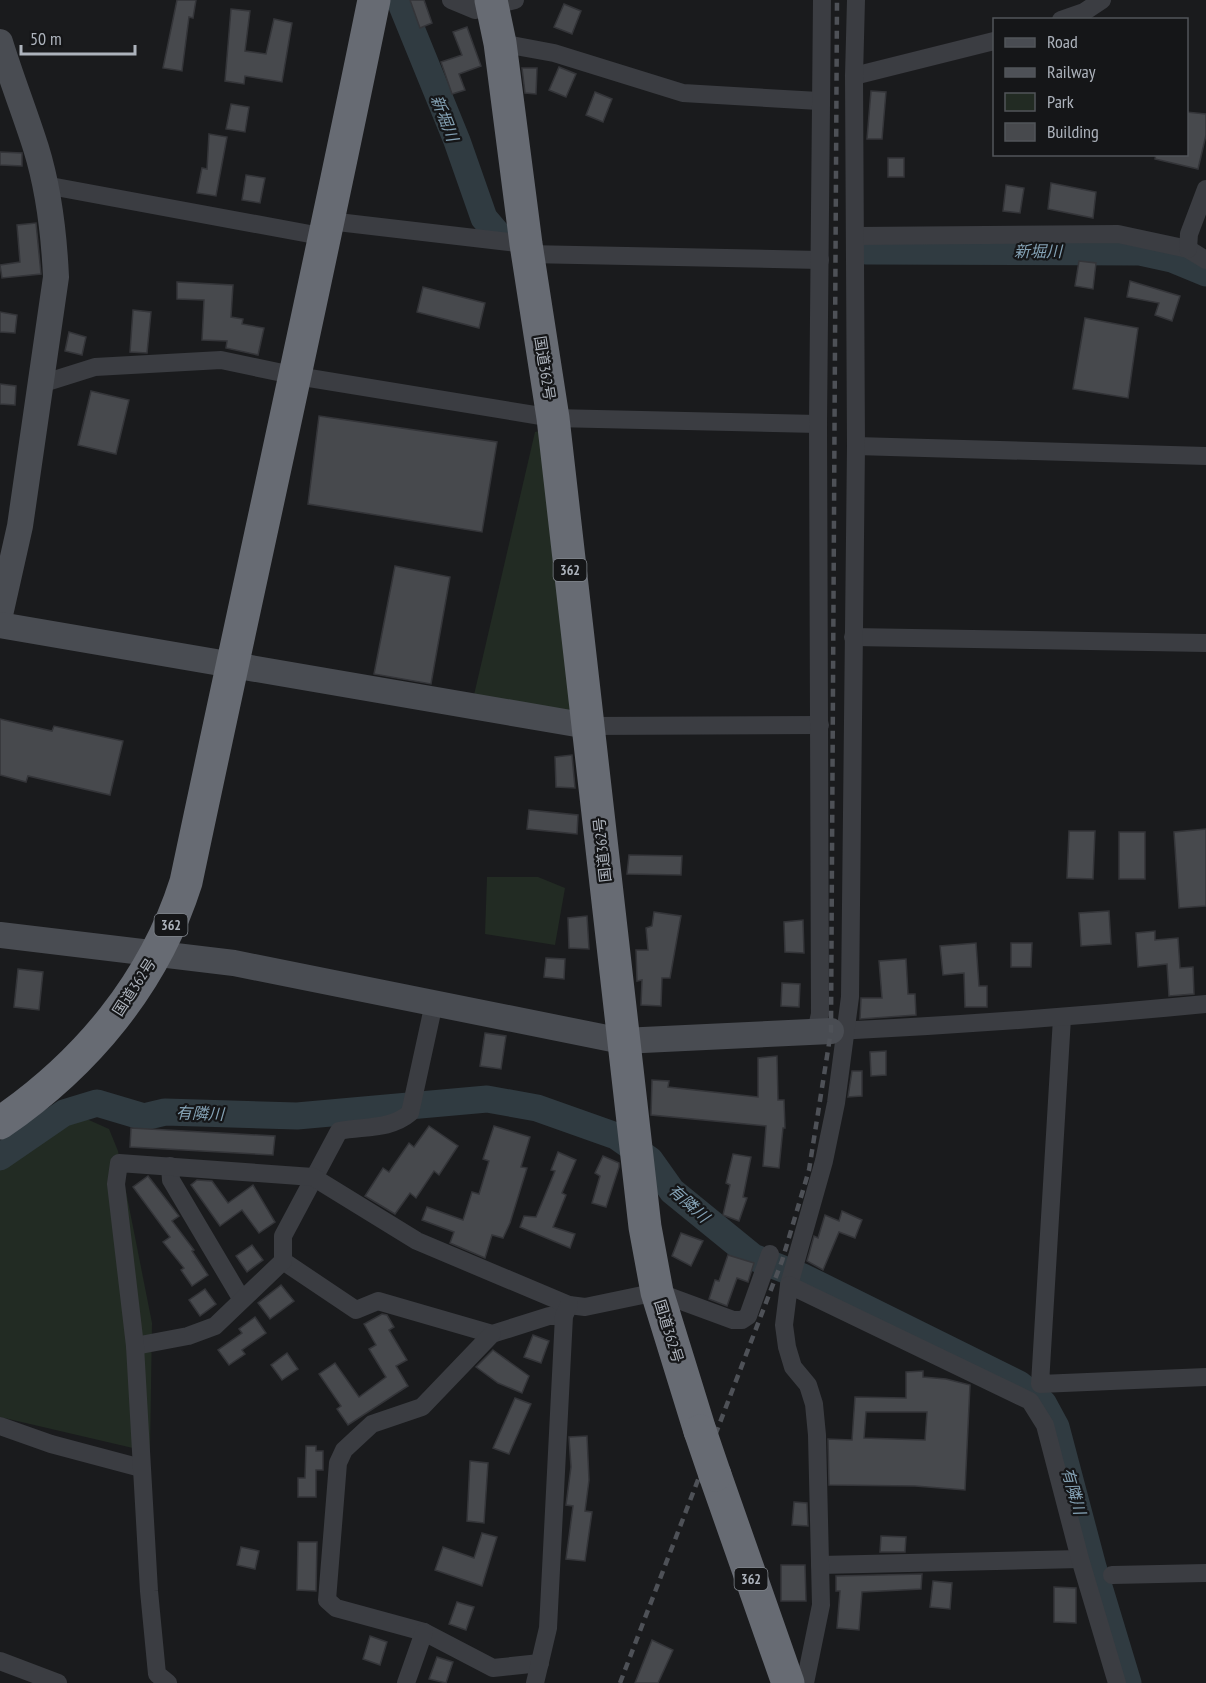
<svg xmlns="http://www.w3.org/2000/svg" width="1206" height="1683" viewBox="0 0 1206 1683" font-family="'PT Sans Narrow','Noto Sans JP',sans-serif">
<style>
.green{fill:#222b23}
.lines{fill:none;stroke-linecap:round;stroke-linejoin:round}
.river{stroke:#303b41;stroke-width:27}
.building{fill:#47494d;stroke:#343539;stroke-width:1.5;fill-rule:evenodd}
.street{stroke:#3b3d42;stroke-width:18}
.secondary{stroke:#494c52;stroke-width:26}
.highway{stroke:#676b73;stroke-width:33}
.rail{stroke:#4e5157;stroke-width:4.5;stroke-dasharray:8 6;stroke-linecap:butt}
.highway-bridge{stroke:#676b73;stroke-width:33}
.labels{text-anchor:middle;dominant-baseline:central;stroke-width:4.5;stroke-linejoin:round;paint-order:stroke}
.shield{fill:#151618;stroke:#7f848b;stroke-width:1.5}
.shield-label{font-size:14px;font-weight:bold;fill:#adb3bc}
.street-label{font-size:15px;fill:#adb3bc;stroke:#151618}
.water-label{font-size:16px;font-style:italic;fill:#85a3b6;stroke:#151618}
</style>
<rect width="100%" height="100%" fill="#1a1b1d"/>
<g class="green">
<polygon points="554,427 576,712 474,695 535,432"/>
<polygon points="487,877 538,877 565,888 555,945 485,934"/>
<polygon points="62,1108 109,1129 118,1151 152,1323 150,1452 0,1417 0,1145"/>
</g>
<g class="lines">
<g class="river">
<polyline points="400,1 457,141 484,218 496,232"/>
<polyline points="866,251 1140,252 1172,259 1206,273"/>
<polyline points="0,1157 64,1113 97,1103 144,1117 165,1112 297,1116 487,1099 537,1108 616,1136 650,1160 672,1191 753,1257 803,1277 1019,1384 1043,1403 1056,1427 1093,1567 1128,1683"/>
</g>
</g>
<g class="building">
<polygon points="177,0 196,0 193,18 189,17 182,71 163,68"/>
<polygon points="410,0 424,0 432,23 420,28"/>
<polygon points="564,4 581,11 572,34 554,27"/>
<polygon points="231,9 250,11 245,51 266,54 274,19 292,23 282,82 245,76 244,84 225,81"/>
<polygon points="467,27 481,66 459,74 465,90 452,94 441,62 462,55 453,32"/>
<polygon points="559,67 576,74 566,97 549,90"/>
<polygon points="522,68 537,68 536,94 525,93"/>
<polygon points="871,91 886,92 882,139 867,139"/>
<polygon points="595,92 612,99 603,122 586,115"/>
<polygon points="231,104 249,107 245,132 226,129"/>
<polygon points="1186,112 1206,114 1206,135 1198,169 1155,159 1156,154 1186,154"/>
<polygon points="209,134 227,137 216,196 197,193 202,168 207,169"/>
<polygon points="0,152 22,153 22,166 0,165"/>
<rect x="888" y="158" width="16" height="19"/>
<polygon points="246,175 265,178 260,203 242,200"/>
<polygon points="1051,183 1096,192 1093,218 1048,209"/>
<polygon points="1006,185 1024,188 1020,213 1003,211"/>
<polygon points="36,223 41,274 2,278 0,265 20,262 17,225"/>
<polygon points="1079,261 1096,263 1093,289 1075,286"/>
<polygon points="1130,281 1180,296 1172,321 1155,315 1159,303 1127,297"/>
<polygon points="177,282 233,285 231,317 243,319 242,324 264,328 258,355 226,348 227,341 202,340 204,300 177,299"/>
<polygon points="423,287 485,303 479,328 417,312"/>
<polygon points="133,310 151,312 147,353 130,352"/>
<polygon points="0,312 17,315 15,333 0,332"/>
<polygon points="1085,318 1138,328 1128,398 1073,389"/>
<polygon points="69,332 86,337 82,355 65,351"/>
<polygon points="0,384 16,386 15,405 0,404"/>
<polygon points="91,391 129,400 116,454 78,445"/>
<polygon points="319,416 497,442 482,532 308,504"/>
<polygon points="395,566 450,577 431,684 374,674"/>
<polygon points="0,719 52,731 54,726 123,741 110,795 28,776 26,782 0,775"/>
<polygon points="572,755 575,788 556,787 555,757"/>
<polygon points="529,810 578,815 577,834 527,829"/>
<polygon points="1206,829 1206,906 1179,908 1174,832"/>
<polygon points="1069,831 1095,831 1093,879 1067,878"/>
<rect x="1119" y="832" width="26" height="47"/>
<polygon points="629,855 682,856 681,875 627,874"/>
<polygon points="1109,911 1111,944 1081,946 1079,913"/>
<polygon points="654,912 681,916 670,978 662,978 661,1006 641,1005 642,980 637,981 636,950 648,950 646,928 652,926"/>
<polygon points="587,916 589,949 569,948 568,918"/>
<polygon points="803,920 804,953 785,952 784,922"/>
<polygon points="1155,931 1155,940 1178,938 1180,968 1193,967 1194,994 1169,996 1167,964 1138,967 1136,933"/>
<polygon points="976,943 979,986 987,986 987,1007 965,1007 964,973 943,975 940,946"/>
<polygon points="1011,943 1032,943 1031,967 1011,967"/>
<polygon points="546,958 565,959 564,979 544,977"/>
<polygon points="906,959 908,994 915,994 916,1015 860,1019 861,998 882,998 879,961"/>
<polygon points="18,969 43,972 39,1010 14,1007"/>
<polygon points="782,983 800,984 799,1007 781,1006"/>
<polygon points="485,1033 506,1036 501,1069 480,1066"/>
<polygon points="886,1051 886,1075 871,1076 870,1052"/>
<polygon points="777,1056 778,1100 784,1100 785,1128 783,1128 779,1168 763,1166 766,1126 651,1115 652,1080 669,1081 668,1087 758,1097 758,1058"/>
<polygon points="852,1071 862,1071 862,1096 848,1097"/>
<polygon points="429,1126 458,1146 439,1175 434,1171 416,1198 410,1193 395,1214 365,1196 383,1168 389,1172 409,1143 414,1147"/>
<polygon points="494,1126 530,1137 521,1167 527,1168 510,1223 503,1238 492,1235 485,1258 450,1243 454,1232 422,1220 427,1207 463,1220 472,1192 479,1194 489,1161 483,1159"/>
<polygon points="131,1128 275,1136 273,1155 130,1147"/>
<polygon points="558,1152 576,1160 562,1193 566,1195 553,1227 575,1234 570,1248 520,1227 524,1216 536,1217 555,1171 551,1170"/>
<polygon points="733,1154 751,1157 743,1197 747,1198 739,1221 723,1215 730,1185 726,1183"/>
<polygon points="603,1156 619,1163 619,1167 606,1207 592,1203 600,1176 595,1173"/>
<polygon points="148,1176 179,1216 172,1221 194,1250 192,1251 208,1275 192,1286 181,1270 184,1268 163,1242 170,1237 133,1187"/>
<polygon points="197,1180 212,1181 228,1203 253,1185 275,1222 259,1233 242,1210 220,1226 191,1185"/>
<polygon points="842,1211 862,1220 855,1238 839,1232 823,1270 807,1261 814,1236 818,1238 825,1215 839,1221"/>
<polygon points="681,1233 703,1241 691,1266 672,1256"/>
<polygon points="252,1245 263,1260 247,1272 236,1256"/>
<polygon points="728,1255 754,1263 748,1282 737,1278 727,1306 709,1299 715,1280 719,1281"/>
<polygon points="281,1285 294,1301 270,1319 258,1303"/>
<polygon points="205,1289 216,1304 200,1316 189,1300"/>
<polygon points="382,1314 387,1315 394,1327 389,1330 407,1360 396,1366 408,1386 348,1425 337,1409 341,1406 319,1374 335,1363 359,1397 386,1377 369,1349 376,1345 364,1324"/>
<polygon points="255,1317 266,1333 242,1350 245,1354 229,1365 218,1350 242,1333 239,1329"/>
<polygon points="533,1335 549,1341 541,1363 524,1357"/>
<polygon points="493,1350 529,1376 522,1393 498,1383 476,1367"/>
<polygon points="287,1353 298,1369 282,1380 271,1365"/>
<path d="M923 1371V1377L946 1379 970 1385 965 1490 915 1486 829 1485 828 1439 852 1440 855 1397 906 1398V1372ZM866 1412H927L925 1440 864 1438Z"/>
<polygon points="515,1398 531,1404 509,1454 493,1448"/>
<polygon points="587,1436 589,1480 585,1511 592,1512 585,1561 566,1559 573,1506 566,1505 571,1467 569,1437"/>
<polygon points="306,1446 316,1446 316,1451 323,1451 323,1470 316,1470 316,1497 298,1497 298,1478 305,1478"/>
<polygon points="470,1461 488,1463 484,1523 467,1521"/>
<polygon points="794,1502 807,1503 808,1526 792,1525"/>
<polygon points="482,1533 497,1537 482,1586 435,1570 443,1547 474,1558"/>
<polygon points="881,1536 906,1537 905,1552 880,1552"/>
<polygon points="298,1542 317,1542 316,1591 297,1590"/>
<polygon points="241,1547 259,1551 255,1569 237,1565"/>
<polygon points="781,1565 805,1565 806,1601 781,1601"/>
<polygon points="922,1574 921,1589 862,1592 859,1630 837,1628 840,1591 836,1591 836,1576"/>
<polygon points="933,1581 952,1583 950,1609 930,1607"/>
<polygon points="1054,1587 1076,1588 1076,1623 1054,1622"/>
<polygon points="457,1602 474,1607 466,1630 449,1624"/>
<polygon points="370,1636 387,1642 380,1665 363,1659"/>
<polygon points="652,1640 673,1650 658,1683 635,1683"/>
<polygon points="437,1657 453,1662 446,1683 429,1679"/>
</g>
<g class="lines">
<g class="street">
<polyline points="451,0 475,10 515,0"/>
<polyline points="1061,20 1084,12 1102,0"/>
<polyline points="500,43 554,53 683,93 819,101"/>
<polyline points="854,76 994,41"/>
<polyline points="45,185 326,237"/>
<polyline points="329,221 526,244"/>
<polyline points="856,236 1118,234 1188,249 1206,260"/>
<polyline points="1188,249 1189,234 1206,189"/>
<polyline points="527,254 820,260"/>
<polyline points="41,384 95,367 221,360 297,376 553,418 818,424"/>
<polyline points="856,446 1206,456"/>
<polyline points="853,637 1206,643"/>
<polyline points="588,726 820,725"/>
<polyline points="1062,1018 1040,1384 1206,1377"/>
<polyline points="816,1031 820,1014 818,424 822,0"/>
<path d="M837 1031C960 1025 1083 1016 1206 1004"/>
<polyline points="170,1166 171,1180 242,1300"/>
<polyline points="283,1261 356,1310 378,1301 492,1334 549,1316 564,1316"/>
<polyline points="789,1285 824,1161 836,1103 850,997 856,446 854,76 856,0"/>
<polyline points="492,1334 422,1407 372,1424 344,1450 338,1463 327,1600 336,1608 424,1632 493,1668 540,1663"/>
<path d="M135 1346 188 1336 215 1326 283 1261V1236L339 1131C363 1126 390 1130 410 1113L434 1003"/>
<polyline points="0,1426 51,1444 141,1468"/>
<polyline points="820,1565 1080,1559"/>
<polyline points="1112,1575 1206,1573"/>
<polyline points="0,1661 58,1683"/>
<polyline points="168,1683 157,1674 149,1591 135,1346 116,1184 119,1163 313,1177 417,1241 569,1305 585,1307 657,1292 733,1320 742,1320 748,1316 770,1254"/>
<polyline points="406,1683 424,1632"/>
<polyline points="535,1683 548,1628 564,1316 569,1305"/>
<polyline points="805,1683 821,1605 817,1435 814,1404 808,1385 793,1367 787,1347 784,1325 789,1285 1030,1401 1045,1425 1080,1559 1117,1683"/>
</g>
<g class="secondary">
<path d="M0 42C11 78 25 113 36 148 49 190 54 234 56 277L20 526 0 615"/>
<polyline points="0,625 588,726"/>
<polyline points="0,935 234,963 622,1041 831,1031"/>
</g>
<g class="highway">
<polyline points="491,0 500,43 526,244 553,418 645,1227 657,1292 700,1431"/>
<path d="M0 1123C86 1064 154 983 186 882 248 588 314 295 374 0"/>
<polyline points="715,1475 788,1683"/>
</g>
<polyline class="rail" points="620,1683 782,1261 809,1170 831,1031 837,0"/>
<polyline class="highway-bridge" points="700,1431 715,1475"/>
</g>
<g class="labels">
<g class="shield">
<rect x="553.5" y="559" width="33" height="22" rx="4.5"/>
<rect x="154.5" y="914" width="33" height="22" rx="4.5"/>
<rect x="734.5" y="1568" width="33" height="22" rx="4.5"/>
</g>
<g class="shield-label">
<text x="570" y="570">362</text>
<text x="171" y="925">362</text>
<text x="751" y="1579">362</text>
</g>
<g class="street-label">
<text transform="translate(545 368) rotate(81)">国道362号</text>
<text transform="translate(602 850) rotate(-96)">国道362号</text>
<text transform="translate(134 987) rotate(-57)">国道362号</text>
<text transform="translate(669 1331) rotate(73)">国道362号</text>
</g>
<g class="water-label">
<text transform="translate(445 118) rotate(69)">新堀川</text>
<text x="1038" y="251">新堀川</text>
<text transform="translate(200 1113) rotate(2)">有隣川</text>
<text transform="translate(689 1203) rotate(42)">有隣川</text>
<text transform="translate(1074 1491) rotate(74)">有隣川</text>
</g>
</g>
<rect x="993" y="18" width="195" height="138" fill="#151618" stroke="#52555a" stroke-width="1.5"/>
<rect x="1005" y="38" width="30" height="9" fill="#494c52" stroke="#52555a" stroke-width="1.5"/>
<text x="1047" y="48" font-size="18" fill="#adb3bc">Road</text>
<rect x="1005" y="68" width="30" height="9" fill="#4e5157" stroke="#52555a" stroke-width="1.5"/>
<text x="1047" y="78" font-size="18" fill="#adb3bc">Railway</text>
<rect x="1005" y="93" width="30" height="18" fill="#222b23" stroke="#52555a" stroke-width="1.5"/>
<text x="1047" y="108" font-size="18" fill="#adb3bc">Park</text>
<rect x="1005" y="123" width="30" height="18" fill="#47494d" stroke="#52555a" stroke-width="1.5"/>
<text x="1047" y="138" font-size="18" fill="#adb3bc">Building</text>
<path d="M21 45v9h114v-9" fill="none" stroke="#adb3bc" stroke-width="3"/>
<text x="30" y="45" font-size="18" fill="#adb3bc" stroke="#151618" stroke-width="4.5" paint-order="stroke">50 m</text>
</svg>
